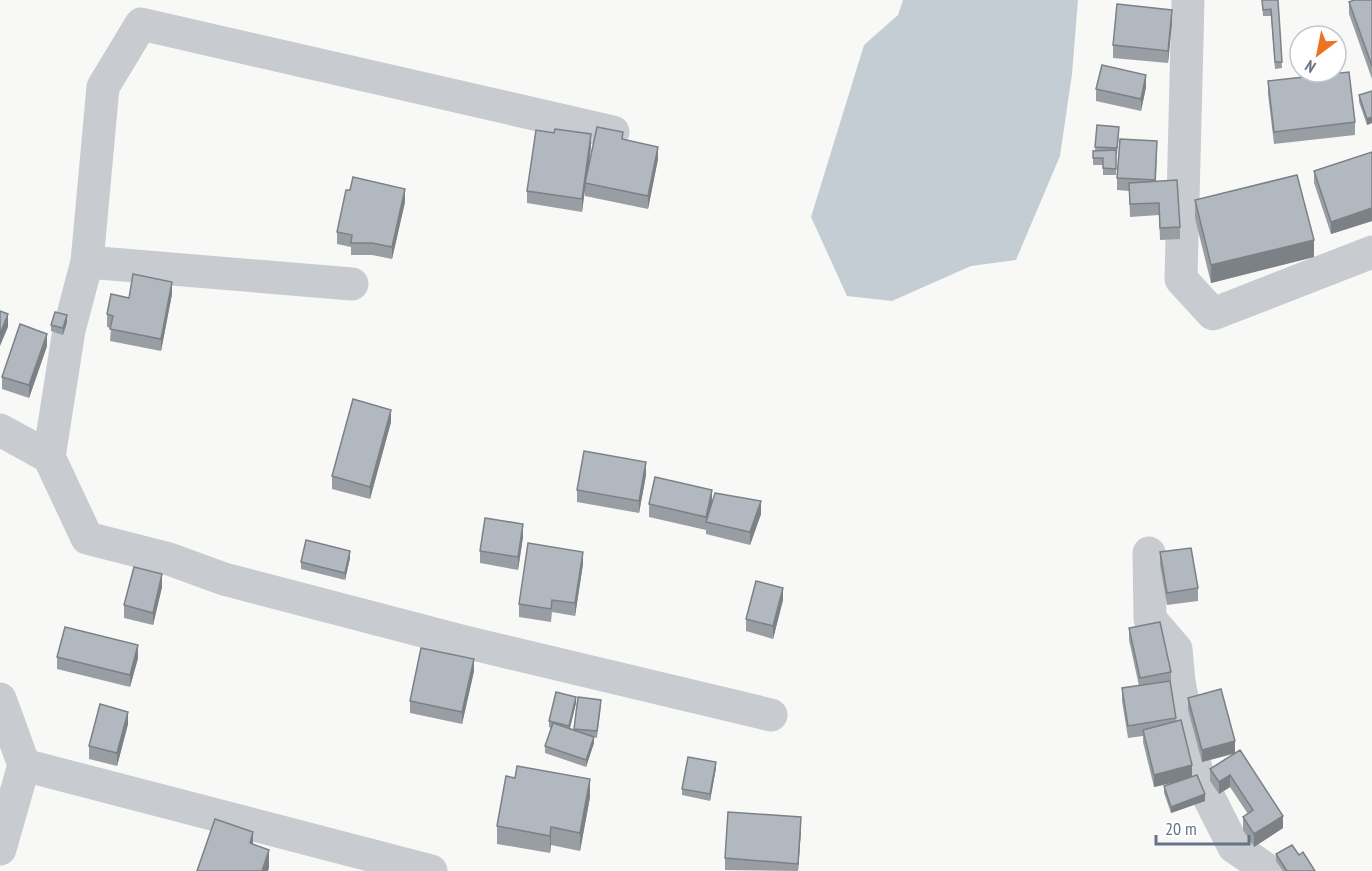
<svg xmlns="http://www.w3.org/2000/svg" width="1372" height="871" viewBox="0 0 1372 871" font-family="'PT Sans Narrow',sans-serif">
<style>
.water{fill:#c5cdd4}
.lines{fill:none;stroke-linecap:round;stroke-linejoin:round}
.street{stroke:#c8cbcf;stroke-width:33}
.wall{fill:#989ea4}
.shaded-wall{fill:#7c8186}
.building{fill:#b1b8bf;stroke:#7c8186;stroke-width:1.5}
</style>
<rect width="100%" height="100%" fill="#f8f9f6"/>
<polygon class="water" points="903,0 1078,0 1072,74 1060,156 1016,260 971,266 892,301 847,296 811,217 864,45 898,15"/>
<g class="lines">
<g class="street">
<polyline points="1188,0 1181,279 1213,314 1372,252"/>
<polyline points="87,262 103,87 141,24 613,132"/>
<polyline points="0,430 49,457 87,538 169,559 224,579 465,642 771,715"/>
<polyline points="49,457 69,330 87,262 352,284"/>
<polyline points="1149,553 1150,619 1176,649 1179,682 1197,774 1234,847 1269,871"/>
<polyline points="0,699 24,765 0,849"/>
<polyline points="24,765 431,871"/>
</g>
</g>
<g class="wall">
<polygon points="1262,0 1278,0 1282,68 1275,69 1271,16 1263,16"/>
<polygon points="1372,0 1372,79 1349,14 1349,2"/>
<polygon points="1172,22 1168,63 1113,58 1113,45"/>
<polygon points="1268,81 1355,122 1355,135 1274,144 1268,94"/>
<polygon points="1146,87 1141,111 1096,101 1096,89"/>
<polygon points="1372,91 1372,123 1367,125 1359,102 1359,95"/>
<polygon points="1097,125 1119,133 1117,155 1116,154 1116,175 1103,175 1103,165 1093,165 1093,151 1095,151"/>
<polygon points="623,139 658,159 648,209 585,196 585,186 582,212 527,203 527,191 591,147 587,177"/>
<polygon points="1372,152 1372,221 1331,234 1314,183 1314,171"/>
<polygon points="1157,154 1156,181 1180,227 1180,239 1160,240 1159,215 1130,217 1129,191 1117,190 1117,178"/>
<polygon points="1195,200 1314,257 1211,283 1195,218"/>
<polygon points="405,202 392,259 372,255 351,255 351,247 337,244 337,232"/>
<polygon points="172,294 161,351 110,341 111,328 107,327 107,314 129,298"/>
<polygon points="67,322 63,335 51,331 51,325"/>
<polygon points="47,346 29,398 2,389 2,377"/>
<polygon points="391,422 370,499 332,489 332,476"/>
<polygon points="646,475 639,513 577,502 577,490"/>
<polygon points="712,502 761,514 750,545 706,534 706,530 649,517 649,504"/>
<polygon points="523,537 518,570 480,563 480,551"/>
<polygon points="1160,552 1198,588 1198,601 1167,605 1160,565"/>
<polygon points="350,558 345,580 301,569 301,562"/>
<polygon points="583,564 575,616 552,612 551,622 519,617 519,604"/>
<polygon points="162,587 153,625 124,618 124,605"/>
<polygon points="783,600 773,639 746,631 746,619"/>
<polygon points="1129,628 1171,672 1171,684 1176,721 1192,777 1205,801 1171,813 1164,793 1164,786 1180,781 1154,787 1143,742 1143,736 1128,738 1122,701 1122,688 1139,686 1129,640"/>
<polygon points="57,657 138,658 130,687 57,669"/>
<polygon points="474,671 462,724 410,713 410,701"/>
<polygon points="578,697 601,706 597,738 594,737 594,743 586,767 545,753 545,746 551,728 549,727 549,721 576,703 570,728 574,730"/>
<polygon points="1188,698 1235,753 1283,828 1254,847 1243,830 1243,817 1248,814 1230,787 1219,794 1210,781 1210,769 1233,754 1202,762 1188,710"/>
<polygon points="128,724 117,766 89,759 89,746"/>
<polygon points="716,768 710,801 682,795 682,789"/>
<polygon points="590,797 580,851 551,845 550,853 497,844 497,826"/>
<polygon points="801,830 798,871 725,870 725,858"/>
<polygon points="1276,854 1299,855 1315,871 1283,871 1276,861"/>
</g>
<g class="shaded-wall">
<polygon points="1172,10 1172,22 1168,63 1168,51"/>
<polygon points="1146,75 1146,87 1141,111 1141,99"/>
<polygon points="1372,117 1372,123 1367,125 1367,119"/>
<polygon points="591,134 591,147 582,212 582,199"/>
<polygon points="658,147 658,159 648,209 648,196"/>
<polygon points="405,189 405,202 392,259 392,247"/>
<polygon points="1372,208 1372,221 1331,234 1331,222"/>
<polygon points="1314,240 1314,257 1211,283 1211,265"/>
<polygon points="172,282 172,294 161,351 161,339"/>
<polygon points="8,314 8,327 0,346 0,334"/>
<polygon points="67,315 67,322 63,335 63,328"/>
<polygon points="47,334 47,346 29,398 29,385"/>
<polygon points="391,410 391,422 370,499 370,487"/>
<polygon points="646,462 646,475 639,513 639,501"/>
<polygon points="712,490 712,502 706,522 706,517"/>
<polygon points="761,501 761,514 750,545 750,532"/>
<polygon points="523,524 523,537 518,570 518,557"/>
<polygon points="350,551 350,558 345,580 345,573"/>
<polygon points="583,552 583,564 575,616 575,603"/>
<polygon points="162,574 162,587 153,625 153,613"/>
<polygon points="783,588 783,600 773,639 773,626"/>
<polygon points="138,645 138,658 130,687 130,675"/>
<polygon points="474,659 474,671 462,724 462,712"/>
<polygon points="576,697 576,703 569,732 569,726"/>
<polygon points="128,712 128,724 117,766 117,753"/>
<polygon points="594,737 594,743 586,767 586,760"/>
<polygon points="1235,741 1235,753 1202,762 1202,750"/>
<polygon points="716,762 716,768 710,801 710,794"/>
<polygon points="1192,765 1192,778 1154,787 1154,775"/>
<polygon points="1230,775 1230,787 1219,794 1219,782"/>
<polygon points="590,779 590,797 580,851 580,833"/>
<polygon points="1205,794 1205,801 1171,813 1171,807"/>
<polygon points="1283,816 1283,828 1254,847 1254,834"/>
<polygon points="801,817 801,830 798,871 798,864"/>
<polygon points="551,827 551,845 550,853 550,836"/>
<polygon points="253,832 253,850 250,843"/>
<polygon points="269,850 269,868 268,871 262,871"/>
</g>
<g class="building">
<polygon points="1262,0 1278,0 1282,62 1275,62 1271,9 1263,10"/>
<polygon points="1354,0 1372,0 1372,66 1349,2"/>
<polygon points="1117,4 1172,10 1168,51 1113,45"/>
<polygon points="1102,65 1146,75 1141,99 1096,89"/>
<polygon points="1349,72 1355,122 1274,132 1268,81"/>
<polygon points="1372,91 1372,117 1367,119 1359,95"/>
<polygon points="1097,125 1119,127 1117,148 1095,147"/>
<polygon points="597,127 623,132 622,139 658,147 648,196 585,183"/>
<polygon points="555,129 591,134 582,199 527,191 536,130 554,133"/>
<polygon points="1120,139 1157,141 1155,180 1117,178"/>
<polygon points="1116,150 1116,169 1103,168 1103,158 1093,158 1093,151"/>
<polygon points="1372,152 1372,208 1331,222 1314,171"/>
<polygon points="1297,175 1314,240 1211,265 1195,200"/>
<polygon points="353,177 405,189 392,247 372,243 351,243 352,235 337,232 346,190 350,190"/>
<polygon points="1177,180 1180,227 1160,228 1159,203 1130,204 1129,183"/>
<polygon points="133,274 172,282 161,339 110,329 113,316 107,314 111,294 129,298"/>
<polygon points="0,311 8,314 0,334"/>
<polygon points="55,312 67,315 63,328 51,325"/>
<polygon points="20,324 47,334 29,385 2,377"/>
<polygon points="353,399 391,410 370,487 332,476"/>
<polygon points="584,451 646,462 639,501 577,490"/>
<polygon points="655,477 712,490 706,517 649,504"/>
<polygon points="715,493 761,501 750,532 706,522"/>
<polygon points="485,518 523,524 518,557 480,551"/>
<polygon points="306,540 350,551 345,573 301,562"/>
<polygon points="528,543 583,552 575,603 552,600 551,609 519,604"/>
<polygon points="1191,548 1198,588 1167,593 1160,552"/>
<polygon points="134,567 162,574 153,613 124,605"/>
<polygon points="756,581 783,588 773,626 746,619"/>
<polygon points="1160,622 1171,672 1140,678 1129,628"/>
<polygon points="65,627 138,645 130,675 57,657"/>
<polygon points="421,648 474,659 462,712 410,701"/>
<polygon points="1170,681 1176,718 1128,726 1122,688"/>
<polygon points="1221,689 1235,741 1202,750 1188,698"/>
<polygon points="556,692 576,697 569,726 549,721"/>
<polygon points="578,697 601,700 597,731 574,729"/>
<polygon points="100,704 128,712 117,753 89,746"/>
<polygon points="1181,720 1192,765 1154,775 1143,730"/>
<polygon points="553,723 594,737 586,760 545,746"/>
<polygon points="1240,750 1283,816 1254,834 1243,817 1253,810 1230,775 1219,782 1210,769"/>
<polygon points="688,757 716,762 710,794 682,789"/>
<polygon points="517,766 590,779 580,833 551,827 550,836 497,826 506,776 515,778"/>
<polygon points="1197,775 1205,794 1171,807 1164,786"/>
<polygon points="728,812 801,817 798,864 725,858"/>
<polygon points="215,819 253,832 250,843 269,850 262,871 197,871"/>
<polygon points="1292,845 1299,855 1303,852 1315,871 1287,871 1276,854"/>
</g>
<g transform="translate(1318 54) rotate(212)"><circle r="28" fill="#ffffff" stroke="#c2c7d0" stroke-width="1.5"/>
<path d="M0-4.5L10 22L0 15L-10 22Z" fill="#ed7222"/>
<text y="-9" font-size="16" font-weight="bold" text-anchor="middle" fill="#667489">N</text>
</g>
<path d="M1156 835v9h93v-9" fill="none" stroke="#667489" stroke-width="3"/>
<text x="1165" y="835" font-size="18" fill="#667489" stroke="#ffffff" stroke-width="4.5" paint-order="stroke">20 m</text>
</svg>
